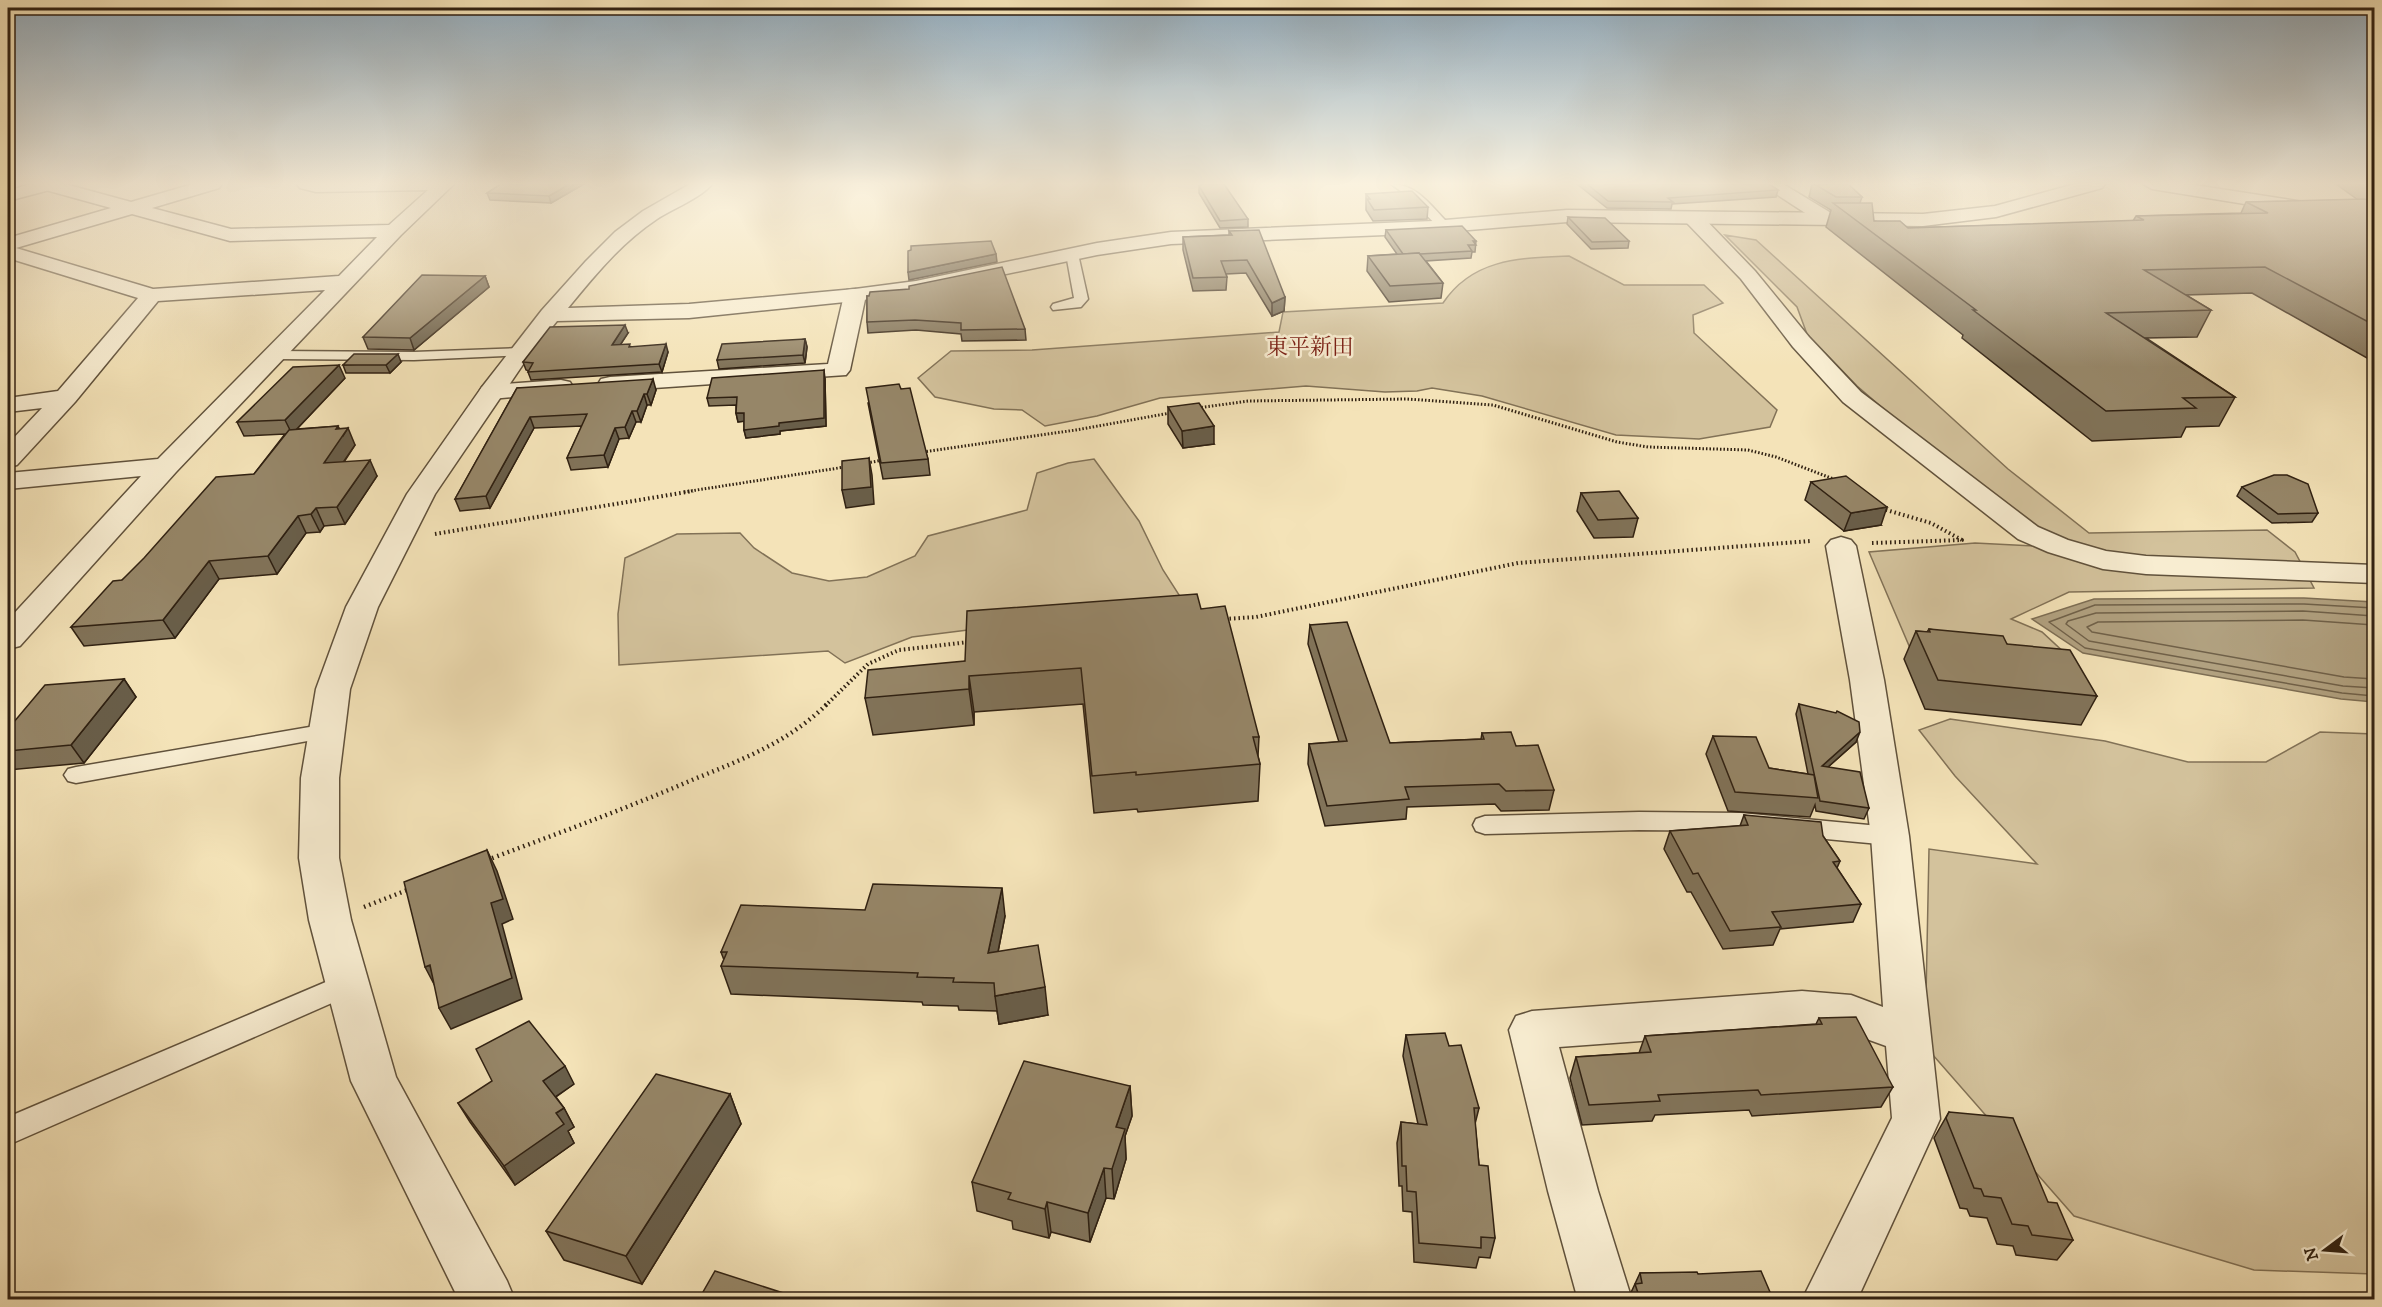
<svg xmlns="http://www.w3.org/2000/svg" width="2382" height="1307" viewBox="0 0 2382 1307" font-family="'IM FELL DW Pica','Noto Serif JP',serif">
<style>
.green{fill:#d3c29c;stroke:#827257;stroke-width:1.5}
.water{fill:#b1a180;stroke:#7d6e54;stroke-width:1.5}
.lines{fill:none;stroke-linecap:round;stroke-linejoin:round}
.shore{stroke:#706149;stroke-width:1.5}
.service-casing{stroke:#61523c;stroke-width:3}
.minor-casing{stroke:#61523c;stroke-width:3}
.tertiary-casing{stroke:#61523c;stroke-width:3}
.path-far2{stroke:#302112;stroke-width:3;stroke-dasharray:1.5 2;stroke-linecap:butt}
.path-far1{stroke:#302112;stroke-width:4;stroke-dasharray:1.5 3;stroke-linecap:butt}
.path{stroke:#302112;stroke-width:4.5;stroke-dasharray:1.5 4;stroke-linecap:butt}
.service{fill:#f8edd1;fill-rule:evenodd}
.minor{fill:#f8edd1;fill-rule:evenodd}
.tertiary{fill:#f8edd1;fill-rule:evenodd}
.wall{fill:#817359;stroke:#302112;stroke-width:1.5}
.shaded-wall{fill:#695e49;stroke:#302112;stroke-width:1.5}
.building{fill:#968668;stroke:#302112;stroke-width:1.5}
.labels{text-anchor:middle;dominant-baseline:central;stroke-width:5;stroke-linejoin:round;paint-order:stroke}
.far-neighbourhood-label{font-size:22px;fill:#7a1f14;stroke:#f8edd1}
</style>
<rect width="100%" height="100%" fill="#f4e3b8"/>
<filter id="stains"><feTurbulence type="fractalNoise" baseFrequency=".00333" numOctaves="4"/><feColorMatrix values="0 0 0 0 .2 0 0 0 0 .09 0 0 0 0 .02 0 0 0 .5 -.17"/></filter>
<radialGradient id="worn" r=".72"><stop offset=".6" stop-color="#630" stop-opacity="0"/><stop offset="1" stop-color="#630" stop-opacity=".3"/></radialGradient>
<g class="green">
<polygon points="1725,235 1756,240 2008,469 2089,533 2267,530 2295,552 2314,588 2069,592 2011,619 2042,632 2069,657 1910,648 1869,552 1975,543 2034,546 2012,509 1934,452 1857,386 1807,334 1797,307"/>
<path d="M1569 256 1624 285H1704L1723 303 1693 315 1694 333 1777 410 1770 427 1699 439 1616 435 1482 396 1432 388 1417 391 1385 392 1306 386 1160 398 1097 416 1045 426 1022 410 994 409 935 397 918 378 951 351 1032 350 1279 332 1283 312 1443 303C1473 258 1521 258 1569 256Z"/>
<polygon points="1094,459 1139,521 1163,570 1190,612 1032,622 912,637 845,663 828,651 619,665 618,614 625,558 677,534 740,533 754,548 792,573 829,581 867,577 915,556 928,536 1027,510 1037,473 1068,463"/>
<polygon points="1950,719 2105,741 2188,762 2266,762 2320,732 2374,734 2374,1274 2254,1270 2074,1216 1925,1046 1929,849 2037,864 1955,776 1919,730"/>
</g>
<polygon class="water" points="2304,598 2374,602 2374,702 2341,699 2083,653 2032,619 2094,599"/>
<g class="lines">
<g class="shore">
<polyline points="2374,608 2304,604 2095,605 2049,622 2085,648 2342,693 2374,696"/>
<polyline points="2374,616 2303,611 2096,613 2068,621 2066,624 2089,641 2343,686 2374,688"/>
<polyline points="2374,625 2303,620 2098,622 2087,627 2092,632 2344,677 2374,679"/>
</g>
<g class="service-casing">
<g id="service">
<path d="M1391 184C1417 184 1431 206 1448 223V229H1440L1409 197Z"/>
<polygon points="1072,250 1078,254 1088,299 1081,307 1053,310 1051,307 1053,304 1074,298 1066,254"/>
<polygon points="520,348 527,352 525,355 414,360 274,359 267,355 274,351 414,352"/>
<polygon points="327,724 335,726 338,731 335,736 76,783 68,781 64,775 68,769 76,767"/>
<polygon points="1639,812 1741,813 1890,827 1899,830 1902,836 1899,842 1890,845 1741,831 1639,830 1485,834 1476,831 1473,825 1476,819 1485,816"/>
<polygon points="347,973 357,976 361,984 357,992 8,1145 8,1117"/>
</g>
</g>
<g class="minor-casing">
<g id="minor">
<path d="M65 184 131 202 193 184H222L219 188 152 208 231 229 389 225 428 190 316 192 300 188 297 184H454L401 235 176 472 20 646 8 649V620L141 476 8 489V473L158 459 325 290 158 301 75 402 17 465 8 467V444L42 408 8 412V398L58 391 138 298 8 258V238L111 208 42 189 39 185ZM132 214 230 241 377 237 339 276 153 289 16 248Z"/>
<polygon points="1761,184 1783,184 1836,216 1838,220 1836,224 1822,224"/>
<polygon points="2143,184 2188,184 2374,213 2374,225 2152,189"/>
<polygon points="1693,212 1700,214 1755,271 1809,337 1861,392 2038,527 2068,540 2106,551 2146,556 2374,565 2374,583 2146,574 2103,569 2048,552 2018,539 1843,402 1793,347 1741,279 1686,222 1684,218 1686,214"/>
<polygon points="855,289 863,290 866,295 850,370 846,375 610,391 601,389 598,384 601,379 610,377 828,364 844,295 847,290"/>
<polygon points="561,380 570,382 573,387 570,392 491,399 482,397 479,392 482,387 491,385"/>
<polygon points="1841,537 1851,540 1856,546 1884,680 1909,836 1940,1119 1857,1300 1802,1300 1892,1118 1886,1046 1850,1033 1802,1029 1559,1047 1598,1191 1632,1300 1578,1300 1548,1191 1509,1030 1516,1016 1532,1011 1802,991 1851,995 1883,1007 1871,836 1850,680 1826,546 1831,540"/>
</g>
</g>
<g class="tertiary-casing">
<g id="tertiary">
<polygon points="30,184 60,184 57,188 8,201 8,191"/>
<path d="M690 184H712C701 198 672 209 657 219 621 243 595 275 568 308L689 304 855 289 916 281 1097 243 1171 232 1433 221 1567 210 1923 214 1995 206 2075 184H2105L2102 188 1996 217 1923 226 1567 222 1433 233 1171 244 1097 255 916 293 855 301 689 318 557 321 528 357 435 494 378 607 350 689 339 778V858L351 920 396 1077 507 1281 515 1300H459L351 1081 309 920 299 858 301 778 316 689 346 607 407 494 482 387 542 310 586 261 615 232 643 211Z"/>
</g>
</g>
<g class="path-far2">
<polyline points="1198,408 1248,401 1407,399 1493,405 1617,442 1648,447 1748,450 1776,457 1836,480"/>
<polyline points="923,452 1076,430 1170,413"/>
<polyline points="867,463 883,460"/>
<polyline points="684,492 845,467"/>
</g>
<g class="path-far1">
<polyline points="435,534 693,491"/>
<polyline points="1872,543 1962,540 1931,523 1883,509"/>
<polyline points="1225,619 1256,617 1518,563 1811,541"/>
<polyline points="825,706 868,664 899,650 969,642"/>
</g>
<g class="path">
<path d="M487 860C556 834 625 809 692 780 741 760 789 742 827 704"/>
<polyline points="364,907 410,889"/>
</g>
<use href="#service" class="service"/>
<use href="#minor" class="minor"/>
<use href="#tertiary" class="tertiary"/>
</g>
<g class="wall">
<polygon points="501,184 584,184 551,203 490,200 487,193"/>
<polygon points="1577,184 1769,184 1778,190 1776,197 1672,204 1671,209 1607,208"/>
<polygon points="1812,184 1848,184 1862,197 1860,203 1874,221 1908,228 2133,221 2136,216 2241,213 2246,202 2358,200 2336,184 2374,184 2374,362 2252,293 2186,295 2211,310 2197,337 2146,338 2235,397 2219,426 2186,427 2181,437 2092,441 1962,338 1963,335 1826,227 1831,210 1809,197"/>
<polygon points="1199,186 1248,219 1248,227 1220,228 1199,193"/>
<polygon points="1366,194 1428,207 1427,219 1373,221 1366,210"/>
<polygon points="1568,217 1629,241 1628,248 1591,249 1567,224"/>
<polygon points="1386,230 1476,241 1475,252 1472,252 1471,258 1426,261 1443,283 1441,298 1389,302 1367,271 1368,256 1397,254 1385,237"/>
<polygon points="1229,231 1285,297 1284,311 1272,316 1246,273 1226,274 1227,277 1226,290 1193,291 1183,250 1183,237 1229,235"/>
<polygon points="485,276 489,287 414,350 368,349 363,337"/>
<polygon points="867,296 1025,329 1026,340 962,341 961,334 916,330 868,333 867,322"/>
<polygon points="628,333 620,345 668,352 662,372 531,380 528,372 529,371 526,370 523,362"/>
<polygon points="805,339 807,347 805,363 719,369 717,360"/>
<polygon points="401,362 390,373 346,373 343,365"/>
<polygon points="345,378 297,429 338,426 339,429 355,445 344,462 377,476 345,524 324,526 320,532 306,533 277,574 219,579 175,638 84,646 71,627 122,580 254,474 285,434 244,436 237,422"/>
<polygon points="825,379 826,426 780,431 780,434 746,438 744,430 744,421 738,422 736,413 736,405 709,406 707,398"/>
<polygon points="517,388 656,390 651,405 647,405 641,422 636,422 629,438 619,439 608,467 571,470 567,458 582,426 534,428 490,508 460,511 455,499"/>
<polygon points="901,389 928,459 930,475 883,479 868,403"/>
<polygon points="1168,407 1214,444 1183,448 1168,424"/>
<polygon points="1811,482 1881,525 1844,531 1805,500"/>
<polygon points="2242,487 2318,513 2312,522 2272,523 2237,496"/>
<polygon points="1581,493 1638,518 1633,537 1594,538 1577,511"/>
<polygon points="1201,609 1259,737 1258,756 1260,764 1258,801 1138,812 1137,809 1094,813 1083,704 974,712 974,725 873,735 865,698 965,661"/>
<polygon points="1310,625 1390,743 1481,739 1482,733 1516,746 1554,790 1549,810 1501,811 1495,804 1407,807 1406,819 1325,826 1308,764 1309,744 1339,742 1308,644"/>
<polygon points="1929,629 2007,644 2097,696 2081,725 1925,709 1904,659 1916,631 1927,632"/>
<polygon points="124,679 136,697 84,763 8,770 8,729"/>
<polygon points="1799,704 1856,742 1828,767 1869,808 1864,819 1816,811 1815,805 1810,817 1728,811 1706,754 1713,736 1769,768 1808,774 1796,714"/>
<polygon points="1744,815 1823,836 1840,861 1837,868 1861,904 1853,922 1780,929 1773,945 1723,949 1691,892 1687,892 1664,849 1670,831 1740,826"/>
<polygon points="1005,916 998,952 1048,1015 999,1024 997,1011 959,1010 958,1006 923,1005 922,1002 731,994 721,966 724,960 721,952"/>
<polygon points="1819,1018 1893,1087 1881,1107 1752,1116 1749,1110 1655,1115 1652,1121 1582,1125 1570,1078 1576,1057 1639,1053 1645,1036 1816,1024"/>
<polygon points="1406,1035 1449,1046 1479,1108 1475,1124 1479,1165 1495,1238 1490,1258 1479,1257 1476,1268 1414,1262 1412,1212 1403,1211 1402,1186 1399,1186 1397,1143 1401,1122 1418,1124 1403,1056"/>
<polygon points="574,1084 556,1097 564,1108 574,1127 568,1131 574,1143 515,1185 470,1122 458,1103"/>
<polygon points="1130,1086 1132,1116 1125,1136 1126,1159 1114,1199 1106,1198 1090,1242 1051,1232 1049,1238 1013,1229 1012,1221 977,1211 972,1182"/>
<polygon points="730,1094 741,1124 642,1284 564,1260 546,1231"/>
<polygon points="1949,1112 2048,1202 2073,1240 2057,1260 2016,1255 2013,1246 1997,1244 1987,1218 1970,1216 1967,1209 1960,1208 1934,1138"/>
<polygon points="1640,1273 1698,1274 1773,1299 1628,1299"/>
</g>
<g class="shaded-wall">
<polygon points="570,184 584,184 551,203 549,196"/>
<polygon points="996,254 997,262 909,280 908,272"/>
<polygon points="485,276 489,287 414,350 410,338"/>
<polygon points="1285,297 1284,311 1272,316 1272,303"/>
<polygon points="625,325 628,333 615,353 612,345"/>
<polygon points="805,339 807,347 805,363 803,355"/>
<polygon points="666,344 668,352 662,372 659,364"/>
<polygon points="398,354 401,362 390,373 386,365"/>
<polygon points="339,365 345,378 292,434 285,420"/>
<polygon points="824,370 825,379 826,426 780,431 780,434 746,438 744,430 779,423"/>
<polygon points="653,379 656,390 651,405 647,394"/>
<polygon points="644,394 647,405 641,422 637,411"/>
<polygon points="632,411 636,422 629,438 625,427"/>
<polygon points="736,413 744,413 746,421 738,422"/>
<polygon points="530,417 534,428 490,508 486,496"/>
<polygon points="338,426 343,436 348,428 355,445 331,480 324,463 336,429"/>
<polygon points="1214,426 1214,444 1183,448 1182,431"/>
<polygon points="615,428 619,439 608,467 604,455"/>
<polygon points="869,458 872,475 874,504 846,508 842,490"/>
<polygon points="370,460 377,476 345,524 337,507"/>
<polygon points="1887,507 1881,525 1844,531 1851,513"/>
<polygon points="316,508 324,526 320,532 311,514"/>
<polygon points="298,516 306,533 277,574 268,556"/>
<polygon points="209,561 219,579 175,638 163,620"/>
<polygon points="969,676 974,712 974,725 969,689"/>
<polygon points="124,679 136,697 84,763 71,745"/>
<polygon points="1860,732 1856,742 1818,776 1822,766"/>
<polygon points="487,850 497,871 513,919 502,924 522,999 451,1029 439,1008"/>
<polygon points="1002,888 1005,916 992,982 988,953"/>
<polygon points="430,965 436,988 425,967"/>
<polygon points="1045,987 1048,1015 999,1024 995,996"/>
<polygon points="565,1066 574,1084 552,1099 543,1081"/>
<polygon points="1130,1086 1132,1116 1125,1136 1126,1159 1114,1199 1112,1169 1116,1127"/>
<polygon points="730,1094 741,1124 642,1284 626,1256"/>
<polygon points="564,1108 574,1127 568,1131 574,1143 515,1185 504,1166 556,1113"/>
<polygon points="1104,1168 1106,1198 1090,1242 1088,1213"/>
<polygon points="1047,1202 1051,1232 1049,1238 1045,1209"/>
</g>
<g class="building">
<polygon points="501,184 570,184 549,196 487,193"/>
<polygon points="1202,184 1224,184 1248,219 1220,221 1199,186"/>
<polygon points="1587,184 1769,184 1778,190 1668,198 1673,202 1608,201"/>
<polygon points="1814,184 1848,184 1862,197 1836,197"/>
<polygon points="1412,191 1428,207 1374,210 1367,199 1370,199 1366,194"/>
<polygon points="2364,199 2374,201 2374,325 2265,267 2144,270 2211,310 2106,313 2235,397 2183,398 2196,408 2106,411 1973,310 1976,310 1833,203 1872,203 1874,221 1900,221 1908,228 2144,220 2136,216 2268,213 2246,202"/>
<polygon points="1568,217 1605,218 1629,241 1592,242"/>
<polygon points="1462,226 1476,241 1473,241 1476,245 1468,245 1472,251 1420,254 1419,253 1403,254 1386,230"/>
<polygon points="1259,230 1285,297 1272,303 1247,260 1221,261 1227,277 1193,278 1183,237 1232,235 1229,231"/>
<polygon points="991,241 996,254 908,272 908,251 911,250 911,246"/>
<polygon points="1419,253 1443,283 1390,286 1368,256"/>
<polygon points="1002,267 1025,329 961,330 961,323 915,320 867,322 867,296 869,296 870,292 909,289 909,286"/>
<polygon points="422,275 485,276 410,338 363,337"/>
<polygon points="625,325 612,345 630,344 629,347 666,344 659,364 528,372 533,363 523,362 550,327"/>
<polygon points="805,339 803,355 717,360 722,344"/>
<polygon points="354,354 398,354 386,365 343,365"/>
<polygon points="339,365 285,420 237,422 293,367"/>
<polygon points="824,370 824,418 779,423 779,426 744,430 744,413 736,413 737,397 707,398 712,378"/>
<polygon points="653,379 647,394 644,394 637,411 632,411 625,427 615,428 604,455 567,458 587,414 530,417 486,496 455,499 517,388"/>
<polygon points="899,384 901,389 910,388 928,459 881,463 866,388"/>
<polygon points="1199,403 1214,426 1182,431 1168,407"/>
<polygon points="338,426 336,429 348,428 324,463 370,460 337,507 316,508 311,514 298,516 268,556 209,561 163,620 71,627 113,581 122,580 144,558 216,477 254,474 289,430"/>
<polygon points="869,458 871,487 842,490 842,461"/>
<polygon points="2274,475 2287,475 2308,484 2318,513 2278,514 2242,487"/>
<polygon points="1846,476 1887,507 1851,513 1811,482"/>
<polygon points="1619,491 1638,518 1598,520 1581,493"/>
<polygon points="1197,594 1201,609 1225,606 1259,737 1253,737 1260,764 1136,775 1136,772 1092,776 1081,668 969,676 969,689 865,698 868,670 965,661 967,611"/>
<polygon points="1347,622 1390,743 1484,739 1482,733 1511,732 1516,746 1538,745 1554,790 1506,791 1499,784 1405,787 1409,799 1327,806 1309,744 1347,741 1310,625"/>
<polygon points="1929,629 2003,636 2007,644 2070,650 2097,696 1938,680 1916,631 1930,632"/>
<polygon points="124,679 71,745 8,751 8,729 45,685"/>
<polygon points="1799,704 1836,713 1837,711 1859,722 1860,732 1822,766 1860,772 1869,808 1820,801"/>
<polygon points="1713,736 1756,737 1769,768 1814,775 1818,798 1735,792"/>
<polygon points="1744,815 1821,822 1823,836 1840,861 1833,862 1861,904 1772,912 1781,927 1730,931 1698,873 1693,874 1670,831 1748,825"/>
<polygon points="487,850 503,899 491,903 512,978 439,1008 430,965 425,967 404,882"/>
<polygon points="873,884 1002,888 988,953 1038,945 1045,987 995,996 994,983 953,982 954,978 917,977 918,973 721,966 727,952 721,952 741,905 865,910"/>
<polygon points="1856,1017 1893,1087 1761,1095 1758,1090 1658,1095 1660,1101 1589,1105 1576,1057 1651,1052 1645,1036 1822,1024 1819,1018"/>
<polygon points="529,1021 565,1066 543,1081 564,1108 556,1113 564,1124 504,1166 458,1103 492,1081 476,1049"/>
<polygon points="1445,1033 1449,1046 1461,1045 1479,1108 1474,1108 1479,1165 1488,1166 1495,1238 1481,1237 1481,1248 1419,1243 1416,1192 1407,1191 1406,1166 1402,1166 1401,1122 1427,1125 1406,1035"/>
<polygon points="1024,1061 1130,1086 1116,1127 1125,1129 1112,1169 1104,1168 1088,1213 1047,1202 1045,1209 1008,1199 1011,1193 972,1182"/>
<polygon points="656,1074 730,1094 626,1256 546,1231"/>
<polygon points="1949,1112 2013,1118 2048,1202 2057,1203 2073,1240 2032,1235 2028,1226 2012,1224 2001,1198 1984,1196 1981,1189 1974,1188 1946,1118"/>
<polygon points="715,1271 802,1299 699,1299"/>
<polygon points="1761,1271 1773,1299 1640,1299 1635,1284 1642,1283 1640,1273 1697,1272 1698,1274"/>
</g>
<linearGradient id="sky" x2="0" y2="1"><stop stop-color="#92acbe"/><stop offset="0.5" stop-color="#faf2df"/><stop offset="1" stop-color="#faf2df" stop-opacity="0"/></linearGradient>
<rect width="2382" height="367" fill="url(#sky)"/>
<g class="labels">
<g class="far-neighbourhood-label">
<text x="1310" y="347">東平新田</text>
</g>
</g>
<rect width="2382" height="1307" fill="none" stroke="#f4e3b8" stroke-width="30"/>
<rect x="9" y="9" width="2364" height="1289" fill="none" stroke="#302112" stroke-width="3"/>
<rect x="15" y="15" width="2352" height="1277" fill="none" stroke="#302112" stroke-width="1.5"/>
<g transform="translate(2325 1250) rotate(254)" stroke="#f8edd1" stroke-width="4.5" paint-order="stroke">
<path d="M0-4.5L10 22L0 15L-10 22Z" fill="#302112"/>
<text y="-9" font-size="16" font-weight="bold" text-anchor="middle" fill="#302112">N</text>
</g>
<rect width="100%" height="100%" filter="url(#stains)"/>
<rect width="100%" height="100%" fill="url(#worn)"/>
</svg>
